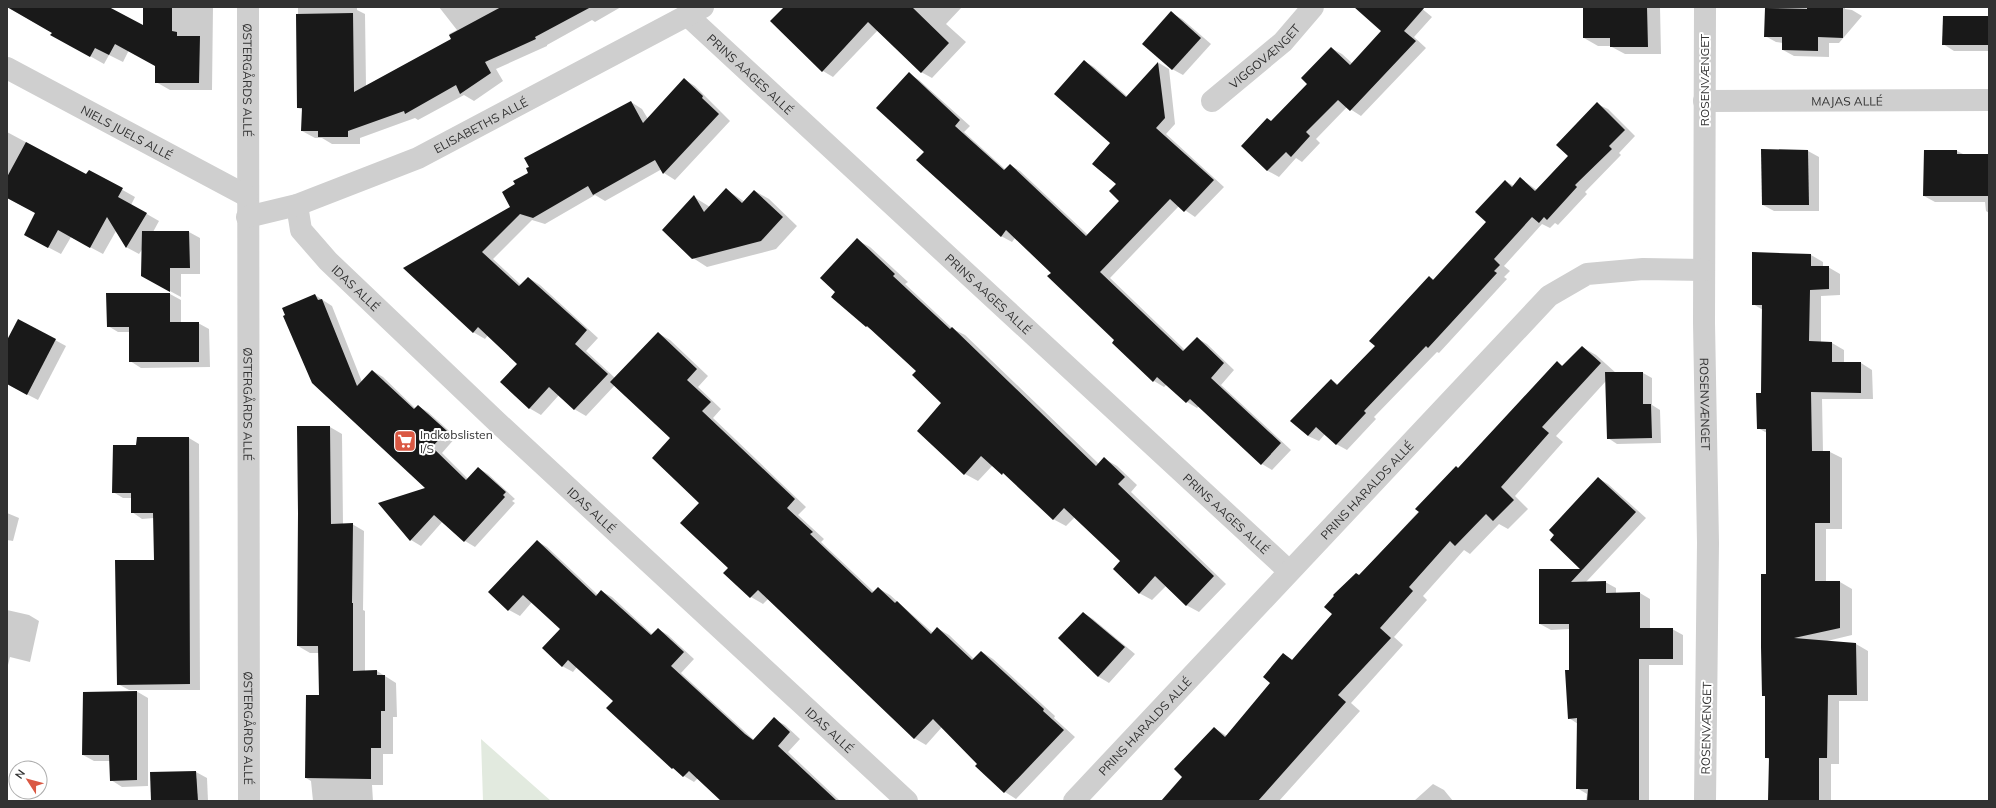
<svg xmlns="http://www.w3.org/2000/svg" width="1996" height="808" viewBox="0 0 1996 808" font-family="Mulish,sans-serif">
<style>
.green{fill:#e2eadf}
.shadow{fill:#0003}
.building{fill:#191919}
.lines{fill:none;stroke-linecap:round;stroke-linejoin:round}
.minor{stroke:#cfcfcf;stroke-width:22}
.labels{text-anchor:middle;dominant-baseline:central;stroke-width:4;stroke-linejoin:round;paint-order:stroke}
.street-label{font-size:12px;fill:#323232;stroke:#fff}
.poi-label{font-size:12px;fill:#323232;stroke:#fff;text-anchor:start}
</style>
<rect width="100%" height="100%" fill="#fff"/>
<polygon class="green" points="481,739 551,801 483,801"/>
<g class="shadow">
<polygon points="7,7 107,7 144,27 144,7 213,7 212,90 170,90 156,82 156,65 129,50 123,62 109,55 104,64 65,42 53,33"/>
<polygon points="298,7 357,7 357,10 365,14 366,86 452,39 449,34 457,30 439,7 621,7 595,22 592,20 547,45 547,46 496,69 503,81 474,101 464,95 418,120 415,118 360,138 360,144 332,144 322,138 315,138 302,131 303,110 298,108"/>
<polygon points="785,7 962,7 946,24 966,42 932,78 921,72 878,30 833,77 823,71"/>
<polygon points="1370,7 1420,7 1432,17 1414,37 1426,48 1361,116 1347,107 1316,139 1320,143 1302,162 1296,158 1279,177 1268,171 1242,146 1272,122 1308,84 1331,48 1342,54 1353,64 1383,31"/>
<polygon points="1584,7 1660,7 1661,54 1625,54 1610,46 1598,46 1584,38"/>
<polygon points="1766,7 1845,7 1845,9 1852,10 1862,16 1839,43 1829,43 1829,57 1794,56 1783,50 1783,43 1776,42 1765,36"/>
<polygon points="1171,13 1182,19 1211,44 1183,75 1172,69"/>
<polygon points="1989,17 1989,51 1954,51 1943,44"/>
<polygon points="1084,61 1094,67 1128,97 1159,63 1169,69 1175,124 1166,134 1224,187 1195,217 1179,206 1110,278 1185,350 1197,338 1207,344 1234,370 1221,385 1291,450 1272,470 1262,464 1199,406 1197,408 1187,402 1167,384 1164,387 1154,381 1113,343 1116,340 1052,273 1015,238 1012,242 1001,236 925,152 909,74 919,80 970,126 964,132 1006,170 1010,165 1020,171 1088,235 1121,201 1112,143"/>
<polygon points="684,79 695,86 730,121 675,180 664,173 662,169 605,201 595,195 545,224 532,220 493,259 521,285 529,278 540,285 598,338 586,351 615,378 658,333 670,340 708,376 698,387 721,409 713,418 806,507 798,515 824,539 821,542 874,592 878,588 890,595 933,633 937,628 949,635 974,659 982,652 993,659 1055,716 1054,718 1075,737 1016,799 1005,792 976,766 978,764 942,727 926,745 914,738 768,599 763,604 751,597 725,573 729,568 672,438 615,385 586,416 574,409 559,395 541,415 529,408 518,364 488,335 485,339 473,332 405,268 512,208 516,185 529,173 631,102 642,109 648,119"/>
<polygon points="1597,104 1608,109 1635,136 1619,153 1621,155 1585,192 1587,194 1558,225 1555,223 1550,228 1542,224 1504,266 1510,271 1504,277 1507,279 1439,353 1437,352 1374,417 1376,419 1347,450 1336,444 1325,434 1319,441 1308,436 1331,380 1339,385 1376,346 1429,277 1435,280 1488,222 1505,181 1514,186 1521,179 1537,190 1569,156"/>
<polygon points="7,132 87,175 89,171 135,197 131,205 159,221 153,232 189,232 200,238 200,274 181,274 181,297 142,276 143,248 139,254 126,247 116,231 103,254 71,237 61,254 38,242 36,213 7,198"/>
<polygon points="1762,150 1808,151 1819,157 1819,211 1774,211 1763,205"/>
<polygon points="1957,151 1965,155 1989,155 1989,213 1986,211 1985,202 1935,202 1924,196"/>
<polygon points="727,190 745,202 755,191 769,199 797,226 776,249 707,267 693,258 694,197 710,207"/>
<polygon points="857,240 870,247 908,282 905,284 953,329 965,335 1099,464 1105,459 1117,466 1137,485 1131,492 1226,584 1199,612 1186,605 1166,586 1152,600 1139,593 1122,561 1075,517 1066,526 1053,519 1010,478 993,465 978,481 965,474 943,403 917,371 874,331 867,327 832,296 837,292"/>
<polygon points="1753,253 1811,255 1823,262 1823,267 1828,267 1840,274 1840,295 1821,296 1821,343 1832,343 1844,350 1844,363 1861,363 1872,370 1873,399 1822,399 1823,452 1830,452 1842,458 1842,529 1826,529 1826,582 1840,582 1852,589 1852,635 1823,642 1856,644 1868,651 1868,701 1839,701 1839,764 1831,764 1831,801 1769,801 1770,760 1766,757 1766,697 1763,695 1767,575 1767,433 1758,428 1762,394 1763,310 1753,304"/>
<polygon points="107,294 170,294 181,300 181,323 198,323 209,329 210,367 141,368 130,361 130,332 118,332 108,326"/>
<polygon points="315,295 332,306 362,382 373,371 383,377 416,409 418,406 428,412 456,437 442,453 468,479 478,468 488,474 515,499 512,501 515,503 475,547 465,541 443,521 421,546 411,540 427,489 313,382"/>
<polygon points="55,340 66,346 38,400 7,384 7,343"/>
<polygon points="1582,347 1596,355 1616,373 1643,373 1652,378 1652,405 1660,410 1661,443 1617,444 1608,438 1606,381 1556,436 1563,442 1515,496 1528,509 1508,529 1499,524 1470,554 1464,550 1423,596 1427,600 1394,637 1403,645 1351,703 1360,711 1279,801 1162,801 1184,777 1214,728 1227,736 1271,683 1283,654 1293,660 1333,614 1359,576 1557,362 1563,366"/>
<polygon points="298,427 330,427 342,434 343,524 352,524 364,531 363,610 365,611 365,672 377,671 396,683 397,717 393,717 393,754 383,754 383,785 372,785 373,801 313,801 311,781 306,778 320,696 319,653 310,653 298,646 299,513"/>
<polygon points="189,438 199,444 200,690 129,690 118,684 155,561 154,518 142,519 132,512 132,498 123,498 113,492 137,446"/>
<polygon points="1598,478 1608,484 1646,518 1586,582 1605,582 1616,588 1616,593 1640,593 1650,599 1650,629 1672,629 1683,635 1683,665 1649,665 1649,801 1586,801 1587,794 1577,788 1578,724 1569,718 1570,629 1551,630 1540,624 1540,570 1583,570 1551,540"/>
<polygon points="7,513 19,518 13,541 7,540"/>
<polygon points="537,541 547,547 598,595 601,591 612,597 653,635 658,629 668,635 694,659 681,673 754,740 774,719 785,725 800,739 788,752 840,801 723,801 698,778 694,782 684,776 614,701 577,667 573,672 562,666 561,629 532,602 520,616 509,610 489,592"/>
<polygon points="7,610 29,615 39,621 30,662 10,657 7,669"/>
<polygon points="1083,613 1093,619 1135,654 1109,683 1099,677 1077,657 1078,655"/>
<polygon points="136,691 148,698 148,786 122,787 111,780 110,761 94,761 83,755"/>
<polygon points="196,772 207,778 208,801 152,801 151,773"/>
<polygon points="1433,784 1444,790 1453,801 1414,801"/>
</g>
<g class="building">
<polygon points="7,7 109,7 143,25 143,7 172,7 172,31 177,32 177,36 200,36 199,83 155,83 155,66 115,44 109,55 95,48 90,57 50,35 52,33"/>
<polygon points="501,7 591,7 535,37 536,39 485,62 491,73 460,94 456,85 405,114 404,111 348,131 348,137 318,137 318,131 301,131 302,108 297,108 296,14 353,13 354,92 451,39 449,35"/>
<polygon points="784,7 912,7 949,43 921,73 868,22 822,72 770,21"/>
<polygon points="1354,7 1425,7 1404,31 1416,41 1350,111 1338,100 1306,132 1310,136 1291,157 1286,152 1267,171 1241,146 1267,118 1271,121 1307,84 1301,78 1331,47 1350,65 1381,31"/>
<polygon points="1612,7 1647,7 1648,47 1610,47 1610,38 1583,38 1583,8 1612,8"/>
<polygon points="1807,7 1843,8 1843,38 1818,37 1818,51 1782,50 1782,37 1764,37 1765,8 1807,9"/>
<polygon points="1171,11 1201,38 1172,70 1142,44"/>
<polygon points="1943,16 1989,16 1989,45 1942,45"/>
<polygon points="1084,60 1126,97 1158,62 1165,118 1156,128 1214,180 1184,212 1170,199 1100,272 1183,351 1197,337 1224,363 1211,378 1281,443 1261,465 1190,399 1186,403 1157,377 1153,382 1112,343 1114,340 1047,276 1051,273 1006,230 1001,237 916,160 924,152 876,108 909,72 960,120 955,126 1004,170 1010,164 1086,236 1119,201 1109,191 1116,184 1092,164 1110,143 1054,94"/>
<polygon points="684,78 703,96 702,98 719,114 663,174 655,160 593,195 588,186 533,218 520,214 482,252 519,286 528,277 587,330 575,344 608,374 574,410 549,387 529,409 500,382 517,364 478,327 473,333 403,268 510,207 502,192 515,184 513,181 528,173 526,168 529,167 524,158 631,101 643,123"/>
<polygon points="1597,102 1625,130 1609,146 1612,149 1575,185 1577,187 1547,220 1544,217 1539,223 1532,217 1494,259 1500,265 1494,271 1497,273 1428,348 1426,346 1364,411 1366,413 1336,445 1316,427 1308,436 1290,421 1331,379 1337,385 1375,346 1369,341 1429,276 1433,280 1486,222 1475,212 1505,180 1512,187 1520,177 1535,191 1568,156 1556,145"/>
<polygon points="26,142 86,174 89,170 123,188 118,197 147,213 126,248 107,217 90,248 58,230 48,248 24,235 35,213 7,198 7,177"/>
<polygon points="1761,149 1808,150 1809,205 1762,205"/>
<polygon points="1924,150 1957,150 1957,154 1989,154 1989,196 1923,196"/>
<polygon points="726,188 742,203 754,190 783,217 761,241 692,259 662,230 694,195 704,212"/>
<polygon points="142,231 189,231 190,268 170,268 170,292 141,276"/>
<polygon points="857,238 895,274 893,276 950,329 952,327 1096,466 1104,457 1125,477 1118,484 1214,576 1186,606 1155,576 1139,594 1113,569 1120,561 1064,508 1053,520 1003,473 1002,475 981,456 964,475 917,431 941,403 912,375 916,371 867,326 866,327 831,297 835,292 820,278"/>
<polygon points="1752,252 1811,254 1811,266 1829,266 1829,289 1810,290 1809,341 1832,342 1832,362 1861,362 1861,393 1811,392 1812,451 1830,451 1830,523 1815,523 1815,581 1840,581 1840,628 1794,638 1856,643 1857,695 1828,695 1827,758 1819,758 1819,801 1768,801 1769,758 1765,758 1765,696 1762,696 1761,647 1761,574 1766,574 1766,429 1757,429 1756,393 1761,393 1762,305 1752,305"/>
<polygon points="106,293 170,293 170,322 199,322 199,362 129,362 129,327 107,327"/>
<polygon points="315,294 318,300 322,299 357,386 372,370 414,409 418,405 447,431 432,447 466,480 478,467 506,492 503,495 505,497 464,542 434,515 410,541 378,503 425,488 312,383 283,316 285,315 282,308"/>
<polygon points="18,319 56,339 27,395 7,384 7,340"/>
<polygon points="658,332 697,369 687,380 711,402 702,411 795,499 787,508 813,532 810,534 872,593 878,587 895,603 897,601 931,634 937,627 972,660 981,651 1044,709 1043,711 1064,730 1004,793 975,766 977,764 933,719 914,739 758,590 750,598 723,573 728,568 680,523 699,503 652,458 670,438 610,382"/>
<polygon points="1582,346 1601,363 1542,427 1549,433 1501,487 1514,500 1493,521 1486,514 1455,546 1450,541 1409,587 1413,591 1380,628 1391,638 1338,695 1346,702 1258,801 1161,801 1182,777 1174,769 1214,727 1225,737 1270,683 1263,677 1283,653 1292,660 1332,614 1324,607 1334,596 1333,595 1356,573 1359,575 1419,512 1415,509 1456,466 1458,468 1557,361 1562,366"/>
<polygon points="1605,372 1643,372 1643,404 1651,404 1652,438 1607,439"/>
<polygon points="297,426 330,426 331,524 353,523 352,603 353,603 353,671 377,670 377,675 385,675 385,711 381,711 381,748 371,748 371,779 305,778 306,695 319,695 318,646 297,646 298,513"/>
<polygon points="137,437 189,437 190,684 117,685 115,560 154,560 153,513 131,513 131,493 112,493 113,445 136,445"/>
<polygon points="1598,477 1636,512 1571,582 1606,581 1606,593 1640,592 1640,628 1673,628 1673,659 1639,659 1639,801 1587,801 1588,789 1576,789 1577,718 1568,719 1565,670 1569,670 1569,624 1539,624 1539,569 1580,569 1550,540 1554,535 1549,530"/>
<polygon points="537,540 596,596 601,590 651,635 658,628 684,652 671,666 745,734 753,740 774,717 790,732 778,746 837,801 721,801 689,771 683,777 673,768 672,769 606,708 613,701 568,660 562,667 542,648 560,629 523,595 508,611 488,592"/>
<polygon points="1083,612 1125,647 1098,677 1058,638"/>
<polygon points="137,691 137,780 110,781 109,755 82,755 83,692"/>
<polygon points="196,771 198,801 151,801 150,772"/>
</g>
<g class="lines">
<g class="minor">
<path id="s1" d="M248 7 249 801"/>
<path id="s2" d="M1705 7 1704 323 1708 543 1705 801"/>
<path id="s3" d="M688 16 1289 571"/>
<path id="s4" d="M7 68 247 196"/>
<path id="s5" d="M1212 101 1283 42 1313 7"/>
<path id="s6" d="M1704 101 1989 100"/>
<path id="s7" d="M297 205 301 230 328 261 496 421 907 801"/>
<path id="s8" d="M247 217 297 205 418 158 703 7"/>
<path id="s9" d="M1074 801 1549 296 1587 274 1643 269 1704 270"/>
</g>
</g>
<defs>
<g id="supermarket-square" transform="scale(1.15)"><rect x="-9" y="-9" width="18" height="18" rx="4" fill="#da5843" stroke="#fff"/><path d="M-6-5.5h2.5l.6 2H6L4.5 2H-2.5L-4.4-4H-6ZM-1.5 3.2a1.3 1.3 0 1 0 .1 0ZM3 3.2a1.3 1.3 0 1 0 .1 0Z" fill="#fff"/></g>
</defs>
<g fill-rule="evenodd">
<use href="#supermarket-square" x="405" y="441"/>
</g>
<g class="labels">
<g class="street-label">
<text stroke="none"><textPath href="#s5" startOffset="69">VIGGOVÆNGET</textPath></text>
<text stroke="none"><textPath href="#s3" startOffset="85">PRINS AAGES ALLÉ</textPath></text>
<text stroke="none"><textPath href="#s1" startOffset="73">ØSTERGÅRDS ALLÉ</textPath></text>
<text transform="translate(1704 80) rotate(-90)">ROSENVÆNGET</text>
<text stroke="none"><textPath href="#s6" startOffset="143">MAJAS ALLÉ</textPath></text>
<text stroke="none"><textPath href="#s8" startOffset="252">ELISABETHS ALLÉ</textPath></text>
<text stroke="none"><textPath href="#s4" startOffset="136">NIELS JUELS ALLÉ</textPath></text>
<text stroke="none"><textPath href="#s7" startOffset="105">IDAS ALLÉ</textPath></text>
<text stroke="none"><textPath href="#s3" startOffset="409">PRINS AAGES ALLÉ</textPath></text>
<text stroke="none"><textPath href="#s1" startOffset="397">ØSTERGÅRDS ALLÉ</textPath></text>
<text stroke="none"><textPath href="#s2" startOffset="397">ROSENVÆNGET</textPath></text>
<text stroke="none"><textPath href="#s9" startOffset="427">PRINS HARALDS ALLÉ</textPath></text>
<text stroke="none"><textPath href="#s7" startOffset="429">IDAS ALLÉ</textPath></text>
<text stroke="none"><textPath href="#s3" startOffset="733">PRINS AAGES ALLÉ</textPath></text>
<text stroke="none"><textPath href="#s9" startOffset="103">PRINS HARALDS ALLÉ</textPath></text>
<text stroke="none"><textPath href="#s1" startOffset="721">ØSTERGÅRDS ALLÉ</textPath></text>
<text transform="translate(1706 728) rotate(-89)">ROSENVÆNGET</text>
<text stroke="none"><textPath href="#s7" startOffset="753">IDAS ALLÉ</textPath></text>
</g>
<g class="poi-label">
<text x="420" y="434">Indkøbslisten<tspan x="420" dy="14">I/S</tspan></text>
</g>
</g>
<rect width="1996" height="808" fill="none" stroke="#323232" stroke-width="16"/>
<g transform="translate(28 780) rotate(306)"><circle r="19" fill="#ffffff" stroke="#adadad"/>
<path d="M0-3L7 15L0 10L-7 15Z" fill="#da5843"/>
<text y="-6" font-size="11" font-weight="bold" text-anchor="middle" fill="#323232">N</text>
</g>
</svg>
